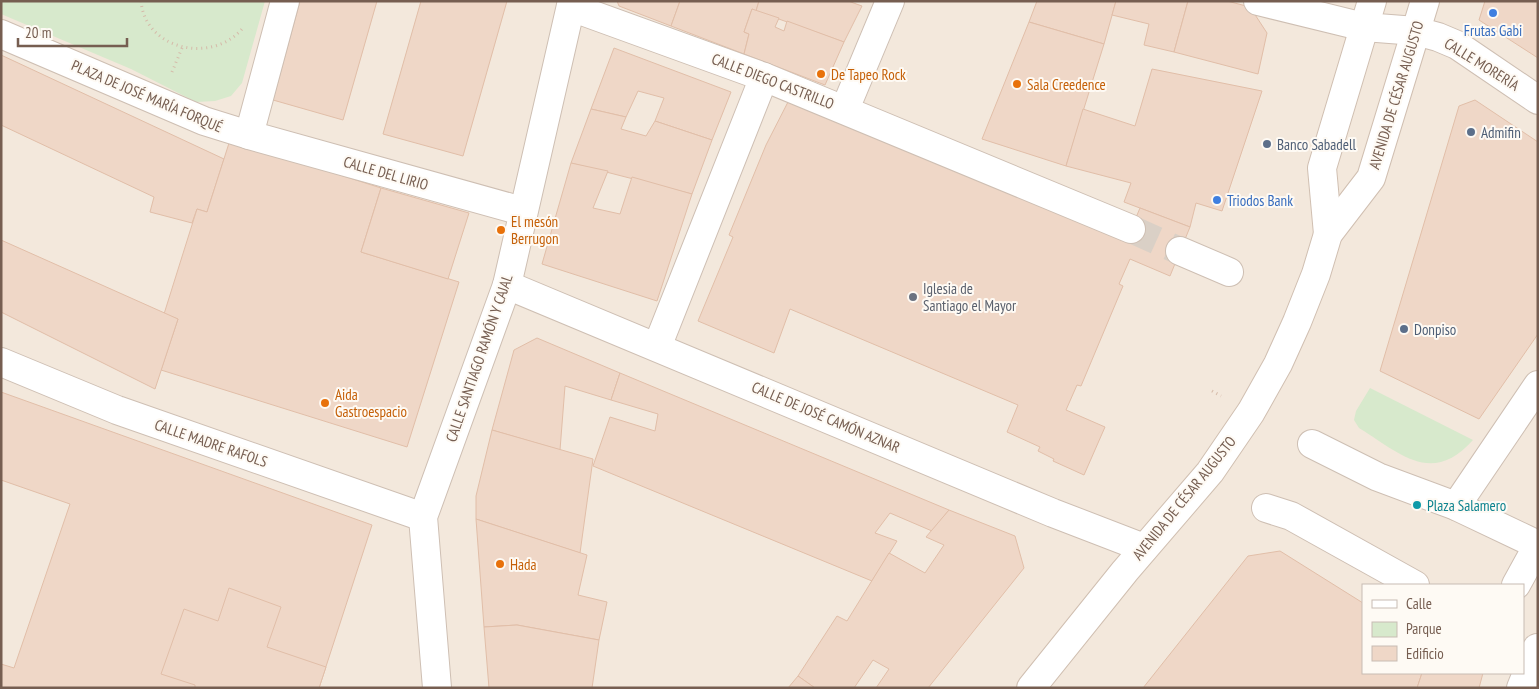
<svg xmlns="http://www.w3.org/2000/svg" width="1539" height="689" viewBox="0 0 1539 689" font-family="'PT Sans Narrow',sans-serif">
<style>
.residential{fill:#f3e8dc;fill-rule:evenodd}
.green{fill:#d7e9cc}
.building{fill:#efd7c7;stroke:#e1bea8}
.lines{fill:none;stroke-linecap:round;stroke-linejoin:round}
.street-tunnel{stroke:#dad0c6;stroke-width:28;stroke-dasharray:28 14;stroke-linecap:butt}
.street-casing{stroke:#cebfb3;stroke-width:30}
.secondary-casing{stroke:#d0bfb1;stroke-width:30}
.path{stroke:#d5baa9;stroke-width:3;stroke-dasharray:1 4;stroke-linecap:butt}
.street{stroke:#fff;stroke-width:28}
.secondary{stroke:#fff;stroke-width:28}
.shop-dot{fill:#3f7fe0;stroke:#fefaf4;stroke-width:2}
.food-dot{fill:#e8710a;stroke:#fefaf4;stroke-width:2}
.service-dot{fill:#5c6f8a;stroke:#fefaf4;stroke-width:2}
.worship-dot{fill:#6b7280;stroke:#fefaf4;stroke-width:2}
.culture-dot{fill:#0f9aa8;stroke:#fefaf4;stroke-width:2}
.labels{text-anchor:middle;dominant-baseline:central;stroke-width:4;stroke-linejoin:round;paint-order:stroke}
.shop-label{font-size:15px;fill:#366cbe;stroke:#fefaf4}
.street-label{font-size:15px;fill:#765e51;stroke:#fefaf4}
.food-label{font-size:15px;fill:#c56008;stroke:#fefaf4;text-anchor:start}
.service-label{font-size:15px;fill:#4e5e75;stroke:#fefaf4;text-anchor:start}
.worship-label{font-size:15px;fill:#5b616d;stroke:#fefaf4;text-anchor:start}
.culture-label{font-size:15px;fill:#0d838f;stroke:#fefaf4;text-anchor:start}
</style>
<rect width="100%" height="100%" fill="#fcf6ed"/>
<path class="residential" d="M1 1H1538V688H1ZM1363 585H1523V673H1363Z"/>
<g class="green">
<polygon points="1,1 265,1 242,83 231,96 215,101 196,102 131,69 1,14"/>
<path d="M1370 388 1473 440C1432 486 1401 454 1359 428L1354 420 1356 411Z"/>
</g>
<g class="building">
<polygon points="300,1 377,1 343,120 273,100"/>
<polygon points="421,1 507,1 463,156 383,134"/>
<polygon points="617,1 680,1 671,26 619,6"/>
<polygon points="680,1 759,1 756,11 752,9 744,32 749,34 744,54 671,26"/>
<polygon points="759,1 848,1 862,6 844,42 756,11"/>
<polygon points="1037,1 1116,1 1104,44 1029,22"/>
<polygon points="1116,1 1188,1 1174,52 1144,45 1149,24 1112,15"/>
<polygon points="1188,1 1227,1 1250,7 1267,33 1258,74 1174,52"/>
<polygon points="1485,1 1538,1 1538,58 1479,20"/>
<polygon points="752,9 779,18 775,27 784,31 787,21 844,42 825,85 744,54 749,34 744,32"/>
<polygon points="1029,22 1104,44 1066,166 982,139"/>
<polygon points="614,48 731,92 712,140 655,121 664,98 638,91 626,117 591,109"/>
<polygon points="1,55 224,159 207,212 197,209 192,223 150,212 154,197 1,125"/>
<polygon points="1152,69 1262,91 1222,211 1196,203 1190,227 1124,202 1131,183 1066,166 1083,109 1135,126"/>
<polygon points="789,100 1121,240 1127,239 1140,208 1190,227 1170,276 1130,259 1119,284 1123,286 1081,386 1077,385 1066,410 1105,427 1084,475 1053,461 1054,459 1038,451 1040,447 1007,432 1018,405 790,309 774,353 698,321 733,237 729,235 766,145"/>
<polygon points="1475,100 1538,142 1538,334 1479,419 1380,371 1459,106"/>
<polygon points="591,109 626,117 621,129 646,136 655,121 712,140 692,194 571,163"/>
<polygon points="230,140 381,188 361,252 459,282 407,447 161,370 178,319 164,314 197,209 207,212"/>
<polygon points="571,163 608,171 593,208 620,214 632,177 692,194 657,301 542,264"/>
<polygon points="381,188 469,213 448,279 361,252"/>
<polygon points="1,240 178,319 155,389 1,312"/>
<polygon points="537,338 620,373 611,400 565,386 560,450 492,430 514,350"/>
<polygon points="620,373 949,510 932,531 890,513 875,533 897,541 872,581 593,466 610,417 655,431 658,414 611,400"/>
<polygon points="1,392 372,525 319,688 1,688 1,664 14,668 70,504 1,480"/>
<polygon points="492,430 593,459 580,553 476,519 476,496"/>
<polygon points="949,510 1015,536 1024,568 928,688 876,688 889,669 873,660 854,688 815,688 798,676 837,616 847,621 889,553 925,573 944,545 926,537"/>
<polygon points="476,519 587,555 578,595 607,602 599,640 517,625 484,627"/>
<polygon points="1280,551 1363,603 1363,673 1422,673 1417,688 1143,688 1248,556"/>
<polygon points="229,588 281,607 267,647 326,667 319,688 195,688 195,685 161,674 184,609 218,621"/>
<polygon points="517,625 599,640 592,688 489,688 484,627"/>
<polygon points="1422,673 1483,673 1479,688 1417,688"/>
<polygon points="798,676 815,688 788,688"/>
</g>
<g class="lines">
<polyline class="street-tunnel" points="1131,229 1180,251"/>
<g class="street-casing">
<g id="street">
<polyline points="1258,1 1364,27 1416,31 1438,37 1457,45 1538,100"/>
<polyline points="571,7 764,77 1131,229"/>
<polyline points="1,34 204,121 249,135 285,1"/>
<polyline points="845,109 890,1"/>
<polyline points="249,135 522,211"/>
<polyline points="1180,251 1229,272"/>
<polyline points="507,285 1053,513 1144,548"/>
<polyline points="657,347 764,77"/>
<polyline points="1,362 117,410 423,517"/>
<polyline points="1312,444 1378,477 1456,506 1538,545"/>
<polyline points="1456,506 1538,385"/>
<polyline points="1266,508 1291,516 1415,585"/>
<polyline points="1516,585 1538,545"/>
<polyline points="437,688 423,517 507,285 572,1"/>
<polyline points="1521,688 1537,648"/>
</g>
</g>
<g class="secondary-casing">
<g id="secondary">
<polyline points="1328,234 1322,168 1372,1"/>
<polyline points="1031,688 1125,571 1210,472 1251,412 1278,364 1297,322 1316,274 1328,234 1371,178 1425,1"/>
</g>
</g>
<g class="path">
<path d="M141 1C145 50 212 64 242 29"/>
<polyline points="172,72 182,48"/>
<polyline points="1212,391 1221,396"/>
</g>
<use href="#street" class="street"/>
<use href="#secondary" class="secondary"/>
</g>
<g class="shop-dot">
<circle cx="1493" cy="13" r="5"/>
<circle cx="1217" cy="200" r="5"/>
</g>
<g class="food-dot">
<circle cx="821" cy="74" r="5"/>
<circle cx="1017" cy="84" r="5"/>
<circle cx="501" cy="230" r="5"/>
<circle cx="325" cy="403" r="5"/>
<circle cx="500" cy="564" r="5"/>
</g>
<g class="service-dot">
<circle cx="1471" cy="132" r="5"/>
<circle cx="1267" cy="144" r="5"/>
<circle cx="1404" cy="329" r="5"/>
</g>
<circle class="worship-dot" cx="913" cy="297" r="5"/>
<circle class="culture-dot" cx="1417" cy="505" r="5"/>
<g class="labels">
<g class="shop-label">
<text x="1493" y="30">Frutas Gabi</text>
<text x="1227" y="200" text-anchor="start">Triodos Bank</text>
</g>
<g class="street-label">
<text transform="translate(1482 64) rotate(32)">CALLE MORERÍA</text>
<text transform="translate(773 81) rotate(21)">CALLE DIEGO CASTRILLO</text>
<text transform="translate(1396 95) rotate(-73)">AVENIDA DE CÉSAR AUGUSTO</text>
<text transform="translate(147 96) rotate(23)">PLAZA DE JOSÉ MARÍA FORQUÉ</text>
<text transform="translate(386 173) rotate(16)">CALLE DEL LIRIO</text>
<text transform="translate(479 358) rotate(-71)">CALLE SANTIAGO RAMÓN Y CAJAL</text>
<text transform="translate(826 417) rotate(23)">CALLE DE JOSÉ CAMÓN AZNAR</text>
<text transform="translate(211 443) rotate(19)">CALLE MADRE RAFOLS</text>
<text transform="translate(1184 498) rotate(-51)">AVENIDA DE CÉSAR AUGUSTO</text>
</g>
<g class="food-label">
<text x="831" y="74">De Tapeo Rock</text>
<text x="1027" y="84">Sala Creedence</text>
<text x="511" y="221">El mesón<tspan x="511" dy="17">Berrugon</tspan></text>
<text x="335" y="394">Aida<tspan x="335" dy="17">Gastroespacio</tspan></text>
<text x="510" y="564">Hada</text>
</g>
<g class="service-label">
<text x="1481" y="132">Admifin</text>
<text x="1277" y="144">Banco Sabadell</text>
<text x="1414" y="329">Donpiso</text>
</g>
<g class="worship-label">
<text x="923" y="288">Iglesia de<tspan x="923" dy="17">Santiago el Mayor</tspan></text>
</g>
<g class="culture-label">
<text x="1427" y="505">Plaza Salamero</text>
</g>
</g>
<rect width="1539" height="689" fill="none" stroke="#765e51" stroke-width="5"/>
<rect x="1362" y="584" width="162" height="90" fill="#fefaf4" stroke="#c8bcb3"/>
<rect x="1372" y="600" width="25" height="8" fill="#ffffff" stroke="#c8bcb3"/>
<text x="1406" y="609" font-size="15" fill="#765e51">Calle</text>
<rect x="1372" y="622" width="25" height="15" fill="#d7e9cc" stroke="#c8bcb3"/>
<text x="1406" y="634" font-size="15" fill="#765e51">Parque</text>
<rect x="1372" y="646" width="25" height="15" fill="#efd7c7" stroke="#c8bcb3"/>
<text x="1406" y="659" font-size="15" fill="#765e51">Edificio</text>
<path d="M18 38v8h109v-8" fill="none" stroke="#765e51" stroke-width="2.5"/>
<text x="25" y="38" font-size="15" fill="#765e51" stroke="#fefaf4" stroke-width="4" paint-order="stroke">20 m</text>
</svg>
